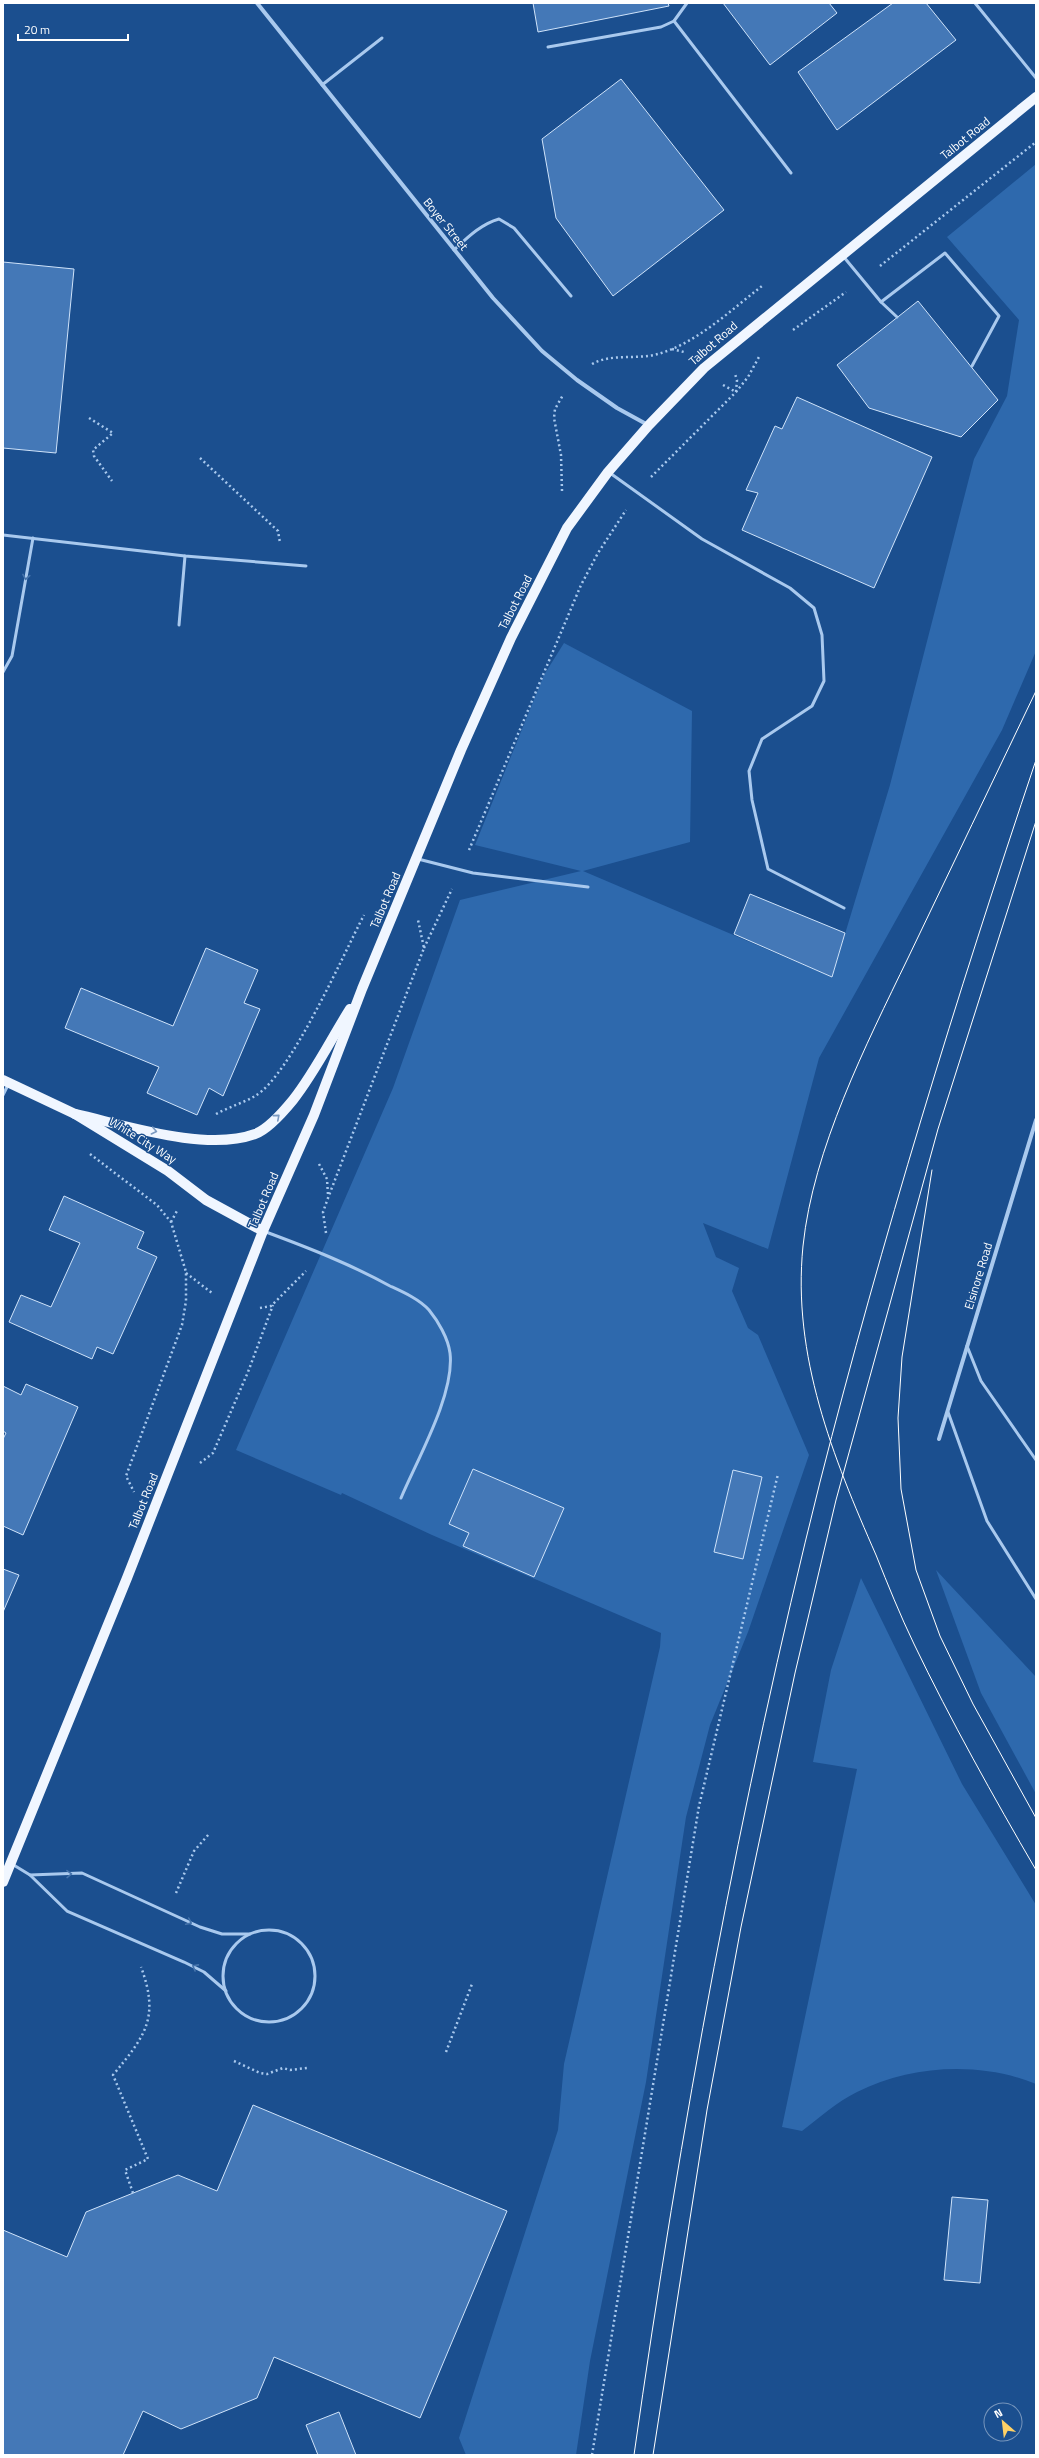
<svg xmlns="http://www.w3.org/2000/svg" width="1039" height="2458" viewBox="0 0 1039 2458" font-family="'Titillium Web',sans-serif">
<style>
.green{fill:#2e69ad}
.building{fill:#4478b7;stroke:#cfe3fa}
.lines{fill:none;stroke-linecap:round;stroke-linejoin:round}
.path{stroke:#a9c9ee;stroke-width:2.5;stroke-dasharray:2 3;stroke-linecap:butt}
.lane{stroke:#a9c9ee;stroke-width:3}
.street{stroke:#a9c9ee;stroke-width:4}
.primary{stroke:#f0f6ff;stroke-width:10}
.tram{stroke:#fff;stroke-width:1}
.oneway{stroke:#4674ac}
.oneway2{stroke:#7b9ac1}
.labels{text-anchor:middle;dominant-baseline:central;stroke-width:3;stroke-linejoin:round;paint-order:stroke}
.street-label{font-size:12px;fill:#fff;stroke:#1b4f8f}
</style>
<rect width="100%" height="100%" fill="#1b4f8f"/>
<g class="green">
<polygon points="1036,164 1036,651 1002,730 819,1058 768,1249 703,1223 716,1257 739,1268 732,1291 748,1328 758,1335 809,1455 748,1632 710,1725 686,1817 646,2082 590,2361 576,2455 466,2455 459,2438 558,2130 564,2064 660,1647 661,1633 432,1535 342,1493 341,1495 236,1450 393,1088 460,900 581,871 475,845 544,675 564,643 692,711 690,842 583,871 832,977 890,785 974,459 1007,396 1019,320 947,237"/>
<polygon points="936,1570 1036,1677 1036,1794 981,1693"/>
<path d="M861 1578 962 1784 1036 1905V2084C980 2061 911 2065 857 2092 837 2102 820 2117 802 2131L782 2127 857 1769 813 1762 831 1670Z"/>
</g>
<g class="building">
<polygon points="533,3 668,3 669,6 538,32"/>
<polygon points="723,3 829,3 837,13 770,65"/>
<polygon points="893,3 926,3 956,40 837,130 798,72"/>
<polygon points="621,79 724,210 613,296 556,218 542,139"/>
<polygon points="3,262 74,269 56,453 3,448"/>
<polygon points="918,301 998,400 961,437 869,408 837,365"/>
<polygon points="797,397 932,457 874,588 742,530 758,493 746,490 775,426 782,429"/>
<polygon points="750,894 845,933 832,977 734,934"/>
<polygon points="206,948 258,970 244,1003 260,1009 223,1096 209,1088 197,1115 147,1093 159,1067 65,1028 81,988 173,1026"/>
<polygon points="64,1196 144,1232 137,1248 157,1257 113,1354 97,1347 92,1359 9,1322 21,1295 51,1307 80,1243 49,1230"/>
<polygon points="26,1384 78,1407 23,1535 3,1526 3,1439 6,1433 3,1431 3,1386 21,1395"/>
<polygon points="473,1469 564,1508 534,1577 463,1546 469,1533 449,1524"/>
<polygon points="733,1470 762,1477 743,1559 714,1552"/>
<polygon points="3,1569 19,1575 3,1612"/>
<polygon points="253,2105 507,2211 420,2418 274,2357 257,2398 181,2429 143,2411 123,2455 3,2455 3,2230 67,2257 86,2212 178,2175 217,2191"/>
<polygon points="952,2197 988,2200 980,2283 944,2280"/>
<polygon points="339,2412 356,2455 318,2455 306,2425"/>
</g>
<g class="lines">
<g class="path">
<polyline points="880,266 1036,142"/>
<polyline points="793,330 846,292"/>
<polyline points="672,349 684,352"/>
<path d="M592 364C612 353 636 360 658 354 697 343 731 310 762 286"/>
<polyline points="723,385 736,392 737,380 735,374"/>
<polyline points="89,418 113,433 93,450 94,456 112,481"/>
<polyline points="200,458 278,531 280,543"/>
<polyline points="651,477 736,392 748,377 759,357"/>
<polyline points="562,491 561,455 554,418 555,409 563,395"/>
<polyline points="469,850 581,585 598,553 626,510"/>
<polyline points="424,948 452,889"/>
<path d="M216 1114C229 1107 243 1103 255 1096 290 1076 343 955 364 915"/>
<polyline points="90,1154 157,1205 171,1222 186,1272 186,1301 182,1325 126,1476 134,1492"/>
<polyline points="319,1164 327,1179 328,1195"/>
<polyline points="171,1222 178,1209"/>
<polyline points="326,1233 323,1212 328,1198 424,948 418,920"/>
<polyline points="186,1273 212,1293"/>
<polyline points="260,1308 271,1306 306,1271"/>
<polyline points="200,1463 213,1453 248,1372 273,1305"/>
<polyline points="176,1893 194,1851 209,1834"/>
<polyline points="446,2052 472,1984"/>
<polyline points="234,2061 260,2073 267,2074 283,2068 290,2070 307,2068"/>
<path d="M133 2193 125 2170 148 2159 113 2075C145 2036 160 2018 141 1967"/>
<polyline points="592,2455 699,1806 778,1474"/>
</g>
<g class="lane">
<polyline points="975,3 1036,78"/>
<polyline points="674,21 791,173"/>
<polyline points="548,47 661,27 674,21 687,3"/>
<polyline points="322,85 382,38"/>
<path d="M454 250C467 238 481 224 499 219L514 228 571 296"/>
<polyline points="843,256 881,302 945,253 999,316 972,366"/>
<polyline points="881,302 897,317"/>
<polyline points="610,473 702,539 790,588 814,608 822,635 824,681 812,706 762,739 749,771 752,800 768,869 844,908"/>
<polyline points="3,535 185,556 306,566"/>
<polyline points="179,625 185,556"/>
<polyline points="3,672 12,656 33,538"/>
<polyline points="418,859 473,873 588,887"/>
<polyline points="3,1095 8,1085"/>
<path d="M266 1232C309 1248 350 1264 390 1286 403 1292 419 1299 429 1310 438 1321 448 1338 450 1353 455 1394 417 1460 401 1498"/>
<polyline points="967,1346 981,1381 1036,1460"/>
<polyline points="948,1412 987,1521 1036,1599"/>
<polyline points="12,1864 30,1875 67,1911 184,1962 204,1972 226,1991"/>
<polyline points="30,1875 82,1873 200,1927 222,1934 250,1934"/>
<circle cx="269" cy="1976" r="46"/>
</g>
<g class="street">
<polyline points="257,3 493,298 542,351 577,380 617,408 648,425"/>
<polyline points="939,1439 1036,1120"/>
</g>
<g class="primary">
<polyline points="3,1080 75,1114 168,1171 206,1200 263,1231"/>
<path d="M75 1114C125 1125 206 1152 255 1134 269 1129 284 1111 293 1100 315 1072 331 1039 350 1009"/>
<polyline points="3,1882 127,1578 263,1231 314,1115 362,989 461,750 511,638 567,528 608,472 649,425 704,368 1036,97"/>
</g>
<g class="tram">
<path d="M1036 691C993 780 951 869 908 958 866 1045 813 1149 803 1246 792 1356 833 1457 876 1555 888 1585 900 1615 914 1644 951 1721 993 1796 1036 1870"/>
<polyline points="932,1170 902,1357 898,1418 901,1489 916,1570 940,1636 973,1704 1036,1818"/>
<path d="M634 2455C680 2129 740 1802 820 1482 882 1239 956 998 1036 760"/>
<polyline points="653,2455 707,2110 741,1927 795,1673 836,1500 938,1129 1036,821"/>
</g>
</g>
<defs><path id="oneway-chevron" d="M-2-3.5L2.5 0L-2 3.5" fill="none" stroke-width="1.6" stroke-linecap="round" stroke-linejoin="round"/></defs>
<g class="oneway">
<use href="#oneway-chevron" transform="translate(26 577) rotate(100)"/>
<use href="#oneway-chevron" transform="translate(69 1874) rotate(-1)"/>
<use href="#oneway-chevron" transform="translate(189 1922) rotate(26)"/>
<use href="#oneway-chevron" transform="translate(195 1967) rotate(-151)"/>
</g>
<g class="oneway2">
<use href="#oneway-chevron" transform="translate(277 1117) rotate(-41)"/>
<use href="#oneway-chevron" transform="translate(154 1131) rotate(12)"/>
</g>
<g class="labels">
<g class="street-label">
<text transform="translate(965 138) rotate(-39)">Talbot Road</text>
<text transform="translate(446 224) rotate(51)">Boyer Street</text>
<text transform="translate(713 343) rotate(-41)">Talbot Road</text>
<text transform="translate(515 602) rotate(-63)">Talbot Road</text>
<text transform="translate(385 900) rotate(-67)">Talbot Road</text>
<text transform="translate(143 1140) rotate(32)">White City Way</text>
<text transform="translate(263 1200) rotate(-67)">Talbot Road</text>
<text transform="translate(978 1276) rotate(-73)">Elsinore Road</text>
<text transform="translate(143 1501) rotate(-68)">Talbot Road</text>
</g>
</g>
<rect width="1039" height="2458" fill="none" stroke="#ffffff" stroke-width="8"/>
<g transform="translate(1003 2422) rotate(332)"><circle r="19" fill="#1b4f8f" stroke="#7695bc"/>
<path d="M0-3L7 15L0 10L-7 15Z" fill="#ffd166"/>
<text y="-6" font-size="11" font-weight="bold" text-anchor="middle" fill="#ffffff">N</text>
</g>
<path d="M18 34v6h110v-6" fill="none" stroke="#ffffff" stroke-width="2"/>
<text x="24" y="34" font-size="12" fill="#ffffff" stroke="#1b4f8f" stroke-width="3" paint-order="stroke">20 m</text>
</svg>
